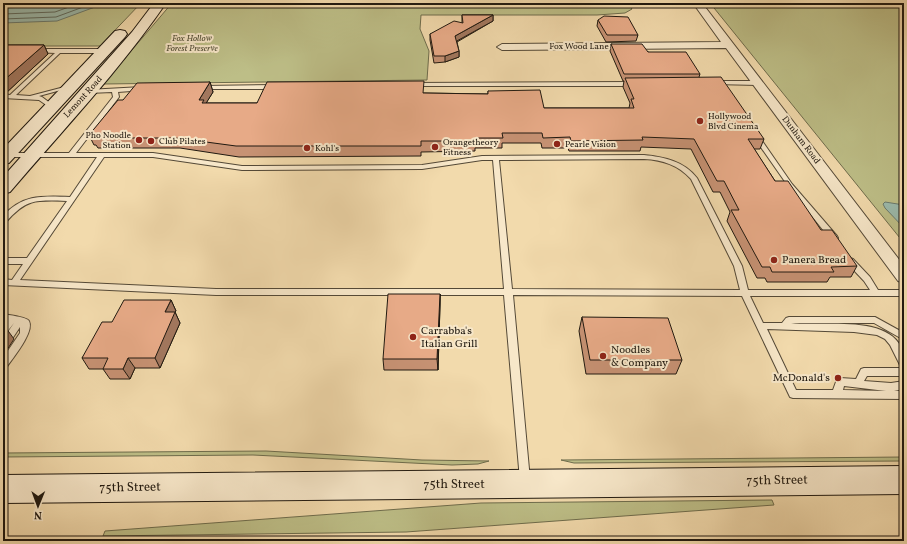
<svg xmlns="http://www.w3.org/2000/svg" width="907" height="544" viewBox="0 0 907 544" font-family="Vollkorn,serif">
<style>
.green{fill:#bdbe87;stroke:#6e6c4c}
.water{fill:#9bbaac;stroke:#6a7a6e}
.lines{fill:none;stroke-linecap:round;stroke-linejoin:round}
.shore{stroke:#5e6a5e;stroke-width:1}
.service-casing{stroke:#544937;stroke-width:2}
.minor-casing{stroke:#544937;stroke-width:2}
.secondary-casing{stroke:#201910;stroke-width:2}
.service{fill:#f7e7c9;fill-rule:evenodd}
.minor{fill:#f7e7c9;fill-rule:evenodd}
.secondary{fill:#f7e7c9;fill-rule:evenodd}
.wall{fill:#c79274;stroke:#201910}
.shaded-wall{fill:#a2775e;stroke:#201910}
.building{fill:#e7aa87;stroke:#201910}
.poi-dot{fill:#8f2418;stroke:#f7e7c9;stroke-width:1.5}
.labels{text-anchor:middle;dominant-baseline:central;stroke-width:4;stroke-linejoin:round;paint-order:stroke}
.far-park-label{font-size:9px;font-style:italic;fill:#4f4b34;stroke:#f7e7c9}
.far-street-label{font-size:9px;fill:#201910;stroke:#f7e7c9}
.far-poi-label{font-size:9px;fill:#201910;stroke:#f7e7c9;text-anchor:start}
.poi-label{font-size:11px;fill:#201910;stroke:#f7e7c9;text-anchor:start}
.near-street-label{font-size:13px;fill:#201910;stroke:#f7e7c9}
</style>
<rect width="100%" height="100%" fill="#f2daac"/>
<filter id="stains"><feTurbulence type="fractalNoise" baseFrequency=".005" numOctaves="4"/><feColorMatrix values="0 0 0 0 .2 0 0 0 0 .09 0 0 0 0 .02 0 0 0 .5 -.17"/></filter>
<radialGradient id="worn" r=".72"><stop offset=".6" stop-color="#630" stop-opacity="0"/><stop offset="1" stop-color="#630" stop-opacity=".3"/></radialGradient>
<g class="green">
<polygon points="3,3 141,3 100,46 3,46"/>
<polygon points="172,3 628,3 632,9 625,13 597,15 421,15 420,29 429,51 427,80 103,84"/>
<polygon points="710,3 904,3 904,243"/>
<polygon points="266,451 422,460 489,461 478,464 452,465 253,455 3,457 3,453"/>
<polygon points="904,457 904,461 574,463 561,460"/>
<polygon points="772,500 774,505 406,532 103,536 105,531 481,503"/>
</g>
<g class="water">
<polygon points="3,3 119,3 108,7 95,7 57,21 3,23"/>
<polygon points="885,202 904,205 904,228 885,208 883,204"/>
</g>
<g class="lines">
<g class="shore">
<polyline points="3,8 54,6 63,3"/>
<polyline points="3,14 55,12 80,3"/>
<polyline points="3,19 56,17 94,3"/>
</g>
<g class="service-casing">
<g id="service">
<polygon points="36,49 104,49 107,51 104,53 60,53 16,95 30,96 72,85 72,87 39,96 42,97 54,106 55,107 52,109 39,100 3,98 3,94 10,95 55,53 34,52 34,50"/>
<polygon points="716,81 758,81 761,83 758,85 714,84 713,83"/>
<polygon points="414,83 634,82 637,84 634,86 412,86 412,84"/>
<polygon points="202,86 274,85 277,87 274,89 200,89 199,88"/>
<path d="M142 87 144 88V90L118 92 119 97 76 153H153L242 166 422 165 482 156 644 155C664 157 684 161 697 178L742 266 748 290H870L864 281 847 263 846 261 850 258 853 259 870 277 878 290H904V296H750L763 323H782L786 318 789 317H875L904 333V340L874 323H791C823 327 891 313 903 352 905 357 904 363 904 368L901 367 890 345 885 339 877 335 854 332 767 329 796 390H833L837 379 840 378 856 379 861 369 864 368H904V376H867L864 381 891 383 904 381V389L894 391H904V399L793 398 790 397 742 296 513 295 530 480 529 484 525 485 521 484 520 480 504 295H216L3 285V279L12 280 23 264H3V258H27L67 201C37 200 27 198 6 222H3V216C23 194 42 196 70 197L97 157H3V153H69L113 97 112 92 89 93 86 91 87 90ZM104 157H153L242 170 422 169 482 160H493L504 289H216L20 280ZM644 159C663 160 678 165 691 179L734 266 740 290 512 289 499 160ZM844 386 886 391 843 390Z"/>
<polygon points="756,134 758,135 792,184 837,236 838,238 837,240 831,240 788,186 753,136"/>
<path d="M3 314C8 315 27 317 29 321 35 332 12 359 6 368L3 369V358L20 333V327L6 348 3 350V339L14 323 6 333 3 334V324L5 321 3 320Z"/>
</g>
</g>
<g class="minor-casing">
<polygon id="minor" points="693,3 702,3 904,266 904,283 898,281 726,48 502,50 497,47 502,44 721,42"/>
</g>
<g class="secondary-casing">
<g id="secondary">
<path d="M154 3H166C120 70 63 130 10 192L3 194V177L132 32Z"/>
<polygon points="120,30 125,31 127,34 125,37 9,163 3,164 3,149 115,31"/>
<polygon points="904,466 904,494 3,503 3,475"/>
</g>
</g>
<use href="#service" class="service"/>
<use href="#minor" class="minor"/>
<use href="#secondary" class="secondary"/>
</g>
<g class="wall">
<polygon points="462,15 493,15 493,21 457,42 459,51 459,57 445,62 434,63 430,40 430,34 462,23"/>
<polygon points="598,20 638,35 636,41 606,42 597,26"/>
<polygon points="611,44 648,52 700,74 699,77 764,139 760,149 754,149 775,181 821,230 857,266 851,277 830,277 827,282 767,282 765,278 757,278 727,221 730,212 720,192 713,192 691,149 641,147 640,151 569,151 568,148 542,148 541,143 502,143 502,148 475,148 475,151 421,152 421,156 239,157 180,148 98,148 96,145 94,145 89,135 123,100 210,82 213,92 206,103 257,103 424,93 488,94 488,91 544,108 629,108 630,103 623,87 624,81 623,81 610,51"/>
<polygon points="3,45 44,45 48,54 6,93 3,93"/>
<polygon points="440,294 440,305 438,370 384,370 383,359"/>
<polygon points="171,300 176,311 175,312 180,323 160,368 135,368 130,379 110,379 103,369 89,369 82,358 112,322"/>
<polygon points="582,317 682,360 676,374 586,374 579,331"/>
</g>
<g class="shaded-wall">
<polygon points="493,15 493,21 455,42 455,36"/>
<polygon points="44,45 48,54 6,93 3,88 3,81"/>
<polygon points="459,51 459,57 445,62 445,56"/>
<polygon points="210,82 213,92 205,105 205,113 199,100"/>
<polygon points="440,294 440,305 438,370 437,359"/>
<polygon points="171,300 176,311 175,312 180,323 160,368 155,358 165,312"/>
<polygon points="6,328 14,339 3,356 3,333"/>
<polygon points="128,358 135,368 130,379 123,369"/>
</g>
<g class="building">
<polygon points="462,15 493,15 455,36 459,51 445,56 434,56 430,34 454,21 463,23"/>
<polygon points="604,16 628,17 638,35 607,35 598,20"/>
<polygon points="611,44 642,44 648,52 686,52 700,74 624,74"/>
<polygon points="3,45 44,45 3,81"/>
<polygon points="721,77 764,139 748,139 775,181 788,181 821,230 832,230 857,266 831,267 834,272 772,272 770,267 762,267 731,210 739,210 724,181 717,181 694,139 642,137 643,140 571,141 570,137 543,138 542,133 502,133 503,138 475,138 475,141 421,141 421,146 236,146 176,138 93,138 95,135 89,135 118,100 123,100 137,83 210,82 199,100 204,100 202,103 257,103 267,82 424,81 423,93 488,94 488,91 540,90 544,108 634,108 631,99 634,99 625,78"/>
<polygon points="388,294 440,294 437,359 383,359"/>
<polygon points="124,300 171,300 165,312 175,312 155,358 128,358 123,369 103,369 108,358 82,358 102,322 112,322"/>
<polygon points="582,317 668,318 682,360 590,360"/>
</g>
<g class="poi-dot">
<circle cx="700" cy="121" r="4"/>
<circle cx="139" cy="140" r="4"/>
<circle cx="151" cy="141" r="4"/>
<circle cx="557" cy="144" r="4"/>
<circle cx="435" cy="147" r="4"/>
<circle cx="307" cy="148" r="4"/>
<circle cx="774" cy="260" r="4"/>
<circle cx="413" cy="337" r="4"/>
<circle cx="603" cy="356" r="4"/>
<circle cx="838" cy="378" r="4"/>
</g>
<g class="labels">
<g class="far-park-label">
<text x="192" y="38">Fox Hollow<tspan x="192" dy="10">Forest Preserve</tspan></text>
</g>
<g class="far-street-label">
<text x="579" y="46">Fox Wood Lane</text>
<text transform="translate(83 97) rotate(-48)">Lemont Road</text>
<text transform="translate(801 140) rotate(53)">Dunham Road</text>
</g>
<g class="far-poi-label">
<text x="708" y="116">Hollywood<tspan x="708" dy="10">Blvd Cinema</tspan></text>
<text x="131" y="135" text-anchor="end">Pho Noodle<tspan x="131" dy="10">Station</tspan></text>
<text x="159" y="141">Club Pilates</text>
<text x="443" y="142">Orangetheory<tspan x="443" dy="10">Fitness</tspan></text>
<text x="565" y="144">Pearle Vision</text>
<text x="315" y="148">Kohl's</text>
</g>
<g class="poi-label">
<text x="782" y="260">Panera Bread</text>
<text x="421" y="331">Carrabba's<tspan x="421" dy="13">Italian Grill</tspan></text>
<text x="611" y="350">Noodles<tspan x="611" dy="13">&amp; Company</tspan></text>
<text x="830" y="378" text-anchor="end">McDonald's</text>
</g>
<g class="near-street-label">
<text transform="translate(777 481) rotate(-1)">75th Street</text>
<text x="454" y="485">75th Street</text>
<text transform="translate(130 488) rotate(-1)">75th Street</text>
</g>
</g>
<rect width="907" height="544" fill="none" stroke="#f2daac" stroke-width="16"/>
<rect x="4" y="4" width="899" height="536" fill="none" stroke="#201910" stroke-width="2"/>
<rect x="8" y="8" width="891" height="528" fill="none" stroke="#201910"/>
<g transform="translate(38 506) rotate(181)" stroke="#f7e7c9" stroke-width="3" paint-order="stroke">
<path d="M0-3L7 15L0 10L-7 15Z" fill="#201910"/>
<text y="-6" font-size="11" font-weight="bold" text-anchor="middle" fill="#201910">N</text>
</g>
<rect width="100%" height="100%" filter="url(#stains)"/>
<rect width="100%" height="100%" fill="url(#worn)"/>
</svg>
